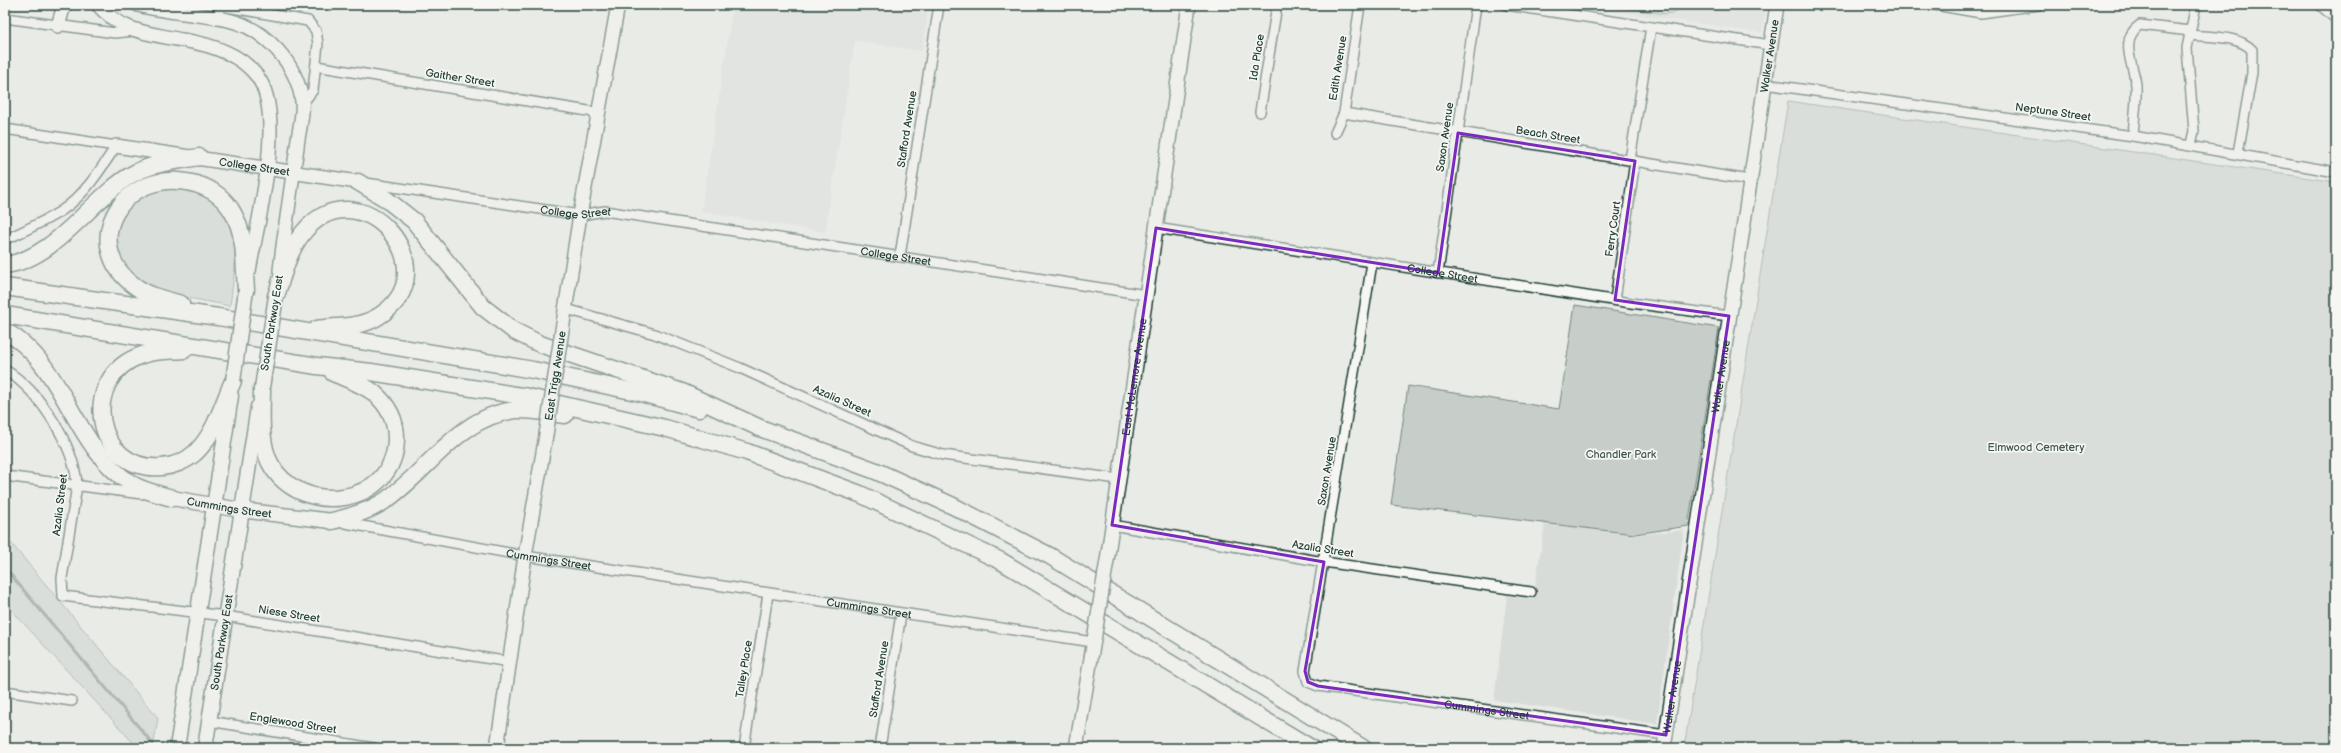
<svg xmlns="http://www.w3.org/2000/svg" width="2341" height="753" viewBox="0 0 2341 753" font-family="'Balsamiq Sans',sans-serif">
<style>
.built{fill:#d8dcd8}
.green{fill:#c7cec9;stroke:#73867e}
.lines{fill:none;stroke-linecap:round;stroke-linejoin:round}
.stream{stroke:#687c75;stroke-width:3}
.street-casing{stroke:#1f3d34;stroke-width:12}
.secondary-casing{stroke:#1f3d34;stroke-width:16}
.primary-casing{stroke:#1f3d34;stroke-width:17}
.highway-casing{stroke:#1f3d34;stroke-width:19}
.street{stroke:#f6f6f2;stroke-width:9}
.secondary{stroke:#f6f6f2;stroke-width:13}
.primary{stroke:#f6f6f2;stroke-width:14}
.highway{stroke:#f6f6f2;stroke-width:16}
.secondary-bridge-casing{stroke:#1f3d34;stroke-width:16;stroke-linecap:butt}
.primary-bridge-casing{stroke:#1f3d34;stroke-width:17;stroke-linecap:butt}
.secondary-bridge{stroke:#f6f6f2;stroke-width:13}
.primary-bridge{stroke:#f6f6f2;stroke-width:14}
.marked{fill:none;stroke:#7b2cbf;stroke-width:3;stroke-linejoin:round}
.labels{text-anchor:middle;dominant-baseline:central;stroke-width:3.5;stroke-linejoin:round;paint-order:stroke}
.street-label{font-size:11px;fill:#1f3d34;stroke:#f6f6f2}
.park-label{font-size:11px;fill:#415a52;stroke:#f6f6f2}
</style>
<rect width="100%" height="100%" fill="#e9ebe7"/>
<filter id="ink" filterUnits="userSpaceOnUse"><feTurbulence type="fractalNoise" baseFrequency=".025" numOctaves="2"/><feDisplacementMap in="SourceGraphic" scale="8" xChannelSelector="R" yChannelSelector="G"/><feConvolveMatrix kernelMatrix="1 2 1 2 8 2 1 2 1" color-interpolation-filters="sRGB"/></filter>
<g filter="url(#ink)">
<g class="built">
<polygon points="733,5 929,5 922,51 855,41 825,232 701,212"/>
<polygon points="1570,5 1767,5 1762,33"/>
<polygon points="1545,523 1635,535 1684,530 1657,724 1494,700 1507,595 1533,599"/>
</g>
<g class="green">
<polygon points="1599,5 1626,5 1657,10 1686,5 1675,12 1665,14"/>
<polygon points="1788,101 2336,182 2336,748 1684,748"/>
<path d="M164 186 201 191 223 207 235 236V267L230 306C203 300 174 297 149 287 115 273 107 228 131 202 136 196 156 190 164 186Z"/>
<polygon points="1575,305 1719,328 1688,526 1635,534 1391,505 1408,386 1559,409"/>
<polygon points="5,536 158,718 153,748 138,748 5,603"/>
</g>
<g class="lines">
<polyline class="stream" points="5,568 153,744"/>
<g class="street-casing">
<g id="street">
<polyline points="1506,5 1771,45"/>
<polyline points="1935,5 1981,13 2039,5"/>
<polyline points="2320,5 2336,19"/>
<polyline points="5,18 115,33 134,31"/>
<polyline points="217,19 221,6 308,21 316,31 318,44 313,90 302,104"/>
<path d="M2189 35C2208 37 2239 35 2252 50V73L2238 153"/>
<polyline points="316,66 600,113"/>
<polyline points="1765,84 2133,136 2336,172"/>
<polyline points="1260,112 1277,5"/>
<polyline points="1344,113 1749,180"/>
<path d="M5 129 116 146C101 169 84 196 61 211 45 221 28 229 11 237H5"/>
<polyline points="1335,133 1344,113 1360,5"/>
<path d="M2133 136C2134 119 2137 102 2136 85 2134 65 2118 40 2140 25L2190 31"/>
<polyline points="2191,144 2194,131 2187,48 2196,5"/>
<polyline points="1630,160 1651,27"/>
<path id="s1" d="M366 183 580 215 605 211 1146 295"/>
<path id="s2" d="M1156 228 1631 303 1729 316"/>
<polyline points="900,256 939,5"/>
<path id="s3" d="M1372 263 1305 671 1308 682 1318 686 1666 735"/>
<polyline points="1438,273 1476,5"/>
<polyline points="1615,300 1635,161"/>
<polyline points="566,309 655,334 740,368 912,446 943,455 1118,479"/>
<path d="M5 370C39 390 75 446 77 486L62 578 63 596 225 616 510 662"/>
<polyline points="5,476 142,494"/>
<path id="s4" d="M340 522 525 556 1093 642"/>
<polyline points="1112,525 1324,562 1531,592"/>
<polyline points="5,691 72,701"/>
<polyline points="209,721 374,748"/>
<polyline points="744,748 768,594"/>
<polyline points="880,748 901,614"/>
</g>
</g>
<g class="secondary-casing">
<g id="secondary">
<path d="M98 5C123 33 148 33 182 40 208 44 240 53 257 76 287 115 257 223 249 271"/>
<path d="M138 5C168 13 198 13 228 20 265 28 297 64 302 101 304 115 298 133 297 147 291 188 285 229 280 270"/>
<polyline points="58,26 64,5"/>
<path id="s5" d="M116 146 358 182"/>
<polyline points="562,330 580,215 618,5"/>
<path id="s6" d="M1108 554 1189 5"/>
<polyline points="497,748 525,556 546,435"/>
<polyline points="1076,748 1095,634"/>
<path id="s7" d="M1664 748 1777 5"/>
</g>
</g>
<g class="primary-casing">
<g id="primary">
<path id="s8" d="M172 498 240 510 332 521"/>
<polyline points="177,748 231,396"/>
<path id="s9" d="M205 748 258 407"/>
</g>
</g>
<g class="highway-casing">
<g id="highway">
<polyline points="358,182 386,199 414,221 483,307 514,331 540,344 682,392 760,428 876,471 953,506 1050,556 1363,748"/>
<path d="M5 265C54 260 91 199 131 175 151 163 176 161 199 157"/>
<polyline points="5,287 218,317 533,370 641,393 699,409"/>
<path d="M276 296C283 275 288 252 302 234 358 162 453 270 379 316 361 328 337 326 317 329"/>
<path d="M181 304C168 300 152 297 141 290 74 250 120 163 196 184 212 189 225 198 233 213 246 235 244 265 246 290"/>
<polyline points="5,315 317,366 371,372 528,397 665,428 747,452 860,494 1001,561 1311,748"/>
<path d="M5 331C66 365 72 447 132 484 143 491 159 494 172 498"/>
<path d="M184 350C171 351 155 350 142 355 77 377 95 473 162 467 173 466 186 461 195 453 215 434 222 406 233 381"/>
<path d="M262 388C262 412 259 441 270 463 299 518 396 507 396 438 396 421 388 405 374 393 363 384 347 379 333 373"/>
<path d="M332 521C350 517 367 512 383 502 428 473 457 416 516 410 532 409 549 413 565 415"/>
</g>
</g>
<use href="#street" class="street"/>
<use href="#secondary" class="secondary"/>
<use href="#primary" class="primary"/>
<use href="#highway" class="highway"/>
<g class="secondary-bridge-casing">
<g id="secondary-bridge">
<path id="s10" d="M546 435 562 330"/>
<polyline points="1095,634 1108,554"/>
</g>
</g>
<g class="primary-bridge-casing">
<g id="primary-bridge">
<polyline points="233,381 246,290"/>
<polyline points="262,388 276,296"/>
</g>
</g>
<use href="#secondary-bridge" class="secondary-bridge"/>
<use href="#primary-bridge" class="primary-bridge"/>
</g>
</g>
<path d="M0 0H2341V753H0ZM1458 133 1635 161 1615 300 1729 316 1666 735 1318 686 1308 682 1305 671 1324 562 1112 525 1156 228 1438 273Z" fill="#e9ebe7" fill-opacity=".55" fill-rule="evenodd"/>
<path class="marked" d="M1458 133 1635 161 1615 300 1729 316 1666 735 1318 686 1308 682 1305 671 1324 562 1112 525 1156 228 1438 273Z"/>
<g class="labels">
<g class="street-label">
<text stroke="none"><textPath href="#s7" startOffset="700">Walker Avenue</textPath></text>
<text transform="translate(1257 57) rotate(-81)">Ida Place</text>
<text transform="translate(1338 68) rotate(-81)">Edith Avenue</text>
<text transform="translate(460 78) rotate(9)">Gaither Street</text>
<text transform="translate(2053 112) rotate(8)">Neptune Street</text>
<text transform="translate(907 129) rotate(-81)">Stafford Avenue</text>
<text transform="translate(1548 135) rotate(9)">Beach Street</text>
<text transform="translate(1445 137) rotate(-82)">Saxon Avenue</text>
<text stroke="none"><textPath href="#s5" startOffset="140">College Street</textPath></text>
<text stroke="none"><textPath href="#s1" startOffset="212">College Street</textPath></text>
<text transform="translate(1613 229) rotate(-82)">Ferry Court</text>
<text stroke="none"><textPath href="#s1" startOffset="536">College Street</textPath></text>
<text stroke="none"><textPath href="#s2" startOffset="290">College Street</textPath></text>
<text transform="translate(272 323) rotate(-81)">South Parkway East</text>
<text stroke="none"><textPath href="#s10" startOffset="60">East Trigg Avenue</textPath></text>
<text stroke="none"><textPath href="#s7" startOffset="376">Walker Avenue</textPath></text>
<text stroke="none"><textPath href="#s6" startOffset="179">East McLemore Avenue</textPath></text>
<text transform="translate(842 401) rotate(24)">Azalia Street</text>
<text transform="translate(1327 471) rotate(-81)">Saxon Avenue</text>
<text transform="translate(60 505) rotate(-83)">Azalia Street</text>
<text stroke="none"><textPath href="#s8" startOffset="58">Cummings Street</textPath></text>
<text transform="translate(1323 549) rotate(9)">Azalia Street</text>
<text stroke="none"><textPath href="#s4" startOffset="212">Cummings Street</textPath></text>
<text stroke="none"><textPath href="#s4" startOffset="536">Cummings Street</textPath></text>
<text transform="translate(289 614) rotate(9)">Niese Street</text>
<text stroke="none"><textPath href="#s9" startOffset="107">South Parkway East</textPath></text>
<text transform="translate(744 669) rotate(-81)">Talley Place</text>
<text transform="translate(879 679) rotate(-81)">Stafford Avenue</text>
<text stroke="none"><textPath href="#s7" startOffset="52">Walker Avenue</textPath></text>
<text stroke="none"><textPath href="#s3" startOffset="606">Cummings Street</textPath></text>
<text transform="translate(293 723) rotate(9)">Englewood Street</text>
</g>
<g class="park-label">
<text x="2036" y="447">Elmwood Cemetery</text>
<text x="1621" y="454">Chandler Park</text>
</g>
</g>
<rect width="2341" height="753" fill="none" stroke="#f6f6f2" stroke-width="20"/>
<rect x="10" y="10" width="2321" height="733" fill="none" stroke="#1f3d34" stroke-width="1.5" filter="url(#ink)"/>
</svg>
